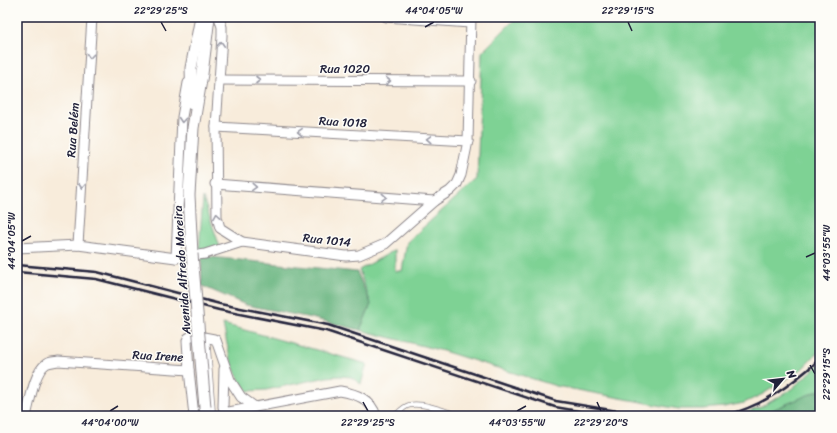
<svg xmlns="http://www.w3.org/2000/svg" width="837" height="433" viewBox="0 0 837 433" font-family="Sriracha,sans-serif">
<style>
.green{fill:#7ed294;stroke:#507a68}
.forest{fill:#66b47e;stroke:#446b5c}
.lines{fill:none;stroke-linecap:round;stroke-linejoin:round}
.service-casing{stroke:#8d878b;stroke-width:6}
.minor-casing{stroke:#8d878b;stroke-width:11}
.tertiary-casing{stroke:#8d878b;stroke-width:13}
.service{stroke:#fff;stroke-width:4.5}
.minor{stroke:#fff;stroke-width:9}
.tertiary{stroke:#fff;stroke-width:11}
.rail{stroke:#22223b;stroke-width:2.5}
.tertiary-bridge-casing{stroke:#8d878b;stroke-width:13;stroke-linecap:butt}
.tertiary-bridge{stroke:#fff;stroke-width:11}
.oneway{stroke:#9c9ca7}
.ticks{fill:none;stroke:#22223b;stroke-width:1.5}
.labels{text-anchor:middle;dominant-baseline:central;stroke-width:3;stroke-linejoin:round;paint-order:stroke}
.street-label{font-size:12px;fill:#22223b;stroke:#fdfcf7}
.neatline{fill:none;stroke:#22223b;stroke-width:1.5}
.ticks-label{font-size:10px;text-anchor:middle;fill:#22223b}
</style>
<rect width="100%" height="100%" fill="#fdfcf7"/>
<filter id="ink" filterUnits="userSpaceOnUse"><feTurbulence type="fractalNoise" baseFrequency=".025" numOctaves="2"/><feDisplacementMap in="SourceGraphic" scale="8" xChannelSelector="R" yChannelSelector="G"/><feConvolveMatrix kernelMatrix="1 2 1 2 8 2 1 2 1" color-interpolation-filters="sRGB"/></filter>
<filter id="wash" filterUnits="userSpaceOnUse"><feTurbulence type="fractalNoise" baseFrequency=".012" numOctaves="4" result="noise"/><feDisplacementMap in="SourceGraphic" scale="16" xChannelSelector="R" yChannelSelector="G"/><feGaussianBlur stdDeviation="0.9" result="paint"/><feColorMatrix in="noise" values="0 0 0 0 0 0 0 0 0 0 0 0 0 0 0 0 0 1.4 0 .05"/><feComposite in="paint" operator="in"/></filter>
<g filter="url(#wash)">
<rect width="100%" height="100%" fill="#f8ecdb"/>
<g class="green">
<polygon points="517,17 820,17 820,350 802,369 763,394 744,403 724,407 702,409 679,409 556,386 443,351 360,330 371,304 359,270 395,250 395,271 402,271 407,242 477,179 482,52"/>
<polygon points="203,198 220,247 199,250"/>
<path d="M223 324 367 364 361 384 351 377 339 376 327 377 266 390 248 391C231 373 228 348 223 324Z"/>
<polygon points="820,364 820,390 758,416 738,416 761,407 789,391"/>
</g>
<g class="forest">
<polygon points="201,256 357,272 371,304 360,330 311,318 246,305 202,286"/>
<polygon points="820,390 820,416 758,416"/>
</g>
</g>
<g filter="url(#ink)">
<g class="lines">
<g class="service-casing">
<g id="service">
<polyline points="207,338 213,416"/>
<path d="M395 416C399 412 404 406 410 405 423 402 448 412 460 416"/>
</g>
</g>
<g class="minor-casing">
<g id="minor">
<polyline points="219,17 222,27 222,36 216,127 217,217 220,228 242,242"/>
<polyline points="386,17 470,23"/>
<polyline points="219,80 471,81"/>
<polyline points="216,127 468,141"/>
<polyline points="215,184 434,201"/>
<polyline points="78,245 92,17"/>
<polyline points="17,248 78,245 176,258 205,254 242,242 346,256 359,255 385,244 434,201 450,191 457,184 461,175 468,141 471,17"/>
<polyline points="176,258 182,117 188,83"/>
<path d="M224 369 223 407 225 411 229 412 340 391C357 394 371 399 376 416"/>
<polyline points="189,370 194,416"/>
<path d="M26 416C30 402 34 372 46 364 49 362 54 362 58 361L189 370 187 341 188 338 193 335 214 339 216 340 230 380 241 397 255 407"/>
</g>
</g>
<g class="tertiary-casing">
<g id="tertiary">
<polyline points="192,103 191,68 201,17"/>
<polyline points="192,254 189,195 193,128 202,74 209,17"/>
<polyline points="205,407 206,416"/>
</g>
</g>
<use href="#service" class="service"/>
<use href="#minor" class="minor"/>
<use href="#tertiary" class="tertiary"/>
<g class="rail">
<polyline points="17,265 97,272 220,304 328,325 556,401 648,416"/>
<polyline points="17,272 96,279 219,310 326,331 555,407 607,416"/>
<path d="M723 416C762 407 791 385 820 359"/>
</g>
<g class="tertiary-bridge-casing">
<polyline id="tertiary-bridge" points="192,254 205,407"/>
</g>
<use href="#tertiary-bridge" class="tertiary-bridge"/>
</g>
<defs><path id="oneway-chevron" d="M-2-3.5L2.5 0L-2 3.5" fill="none" stroke-width="1.6" stroke-linecap="round" stroke-linejoin="round"/></defs>
<g class="oneway">
<use href="#oneway-chevron" transform="translate(221 44) rotate(-87)"/>
<use href="#oneway-chevron" transform="translate(90 56) rotate(94)"/>
<use href="#oneway-chevron" transform="translate(258 80)"/>
<use href="#oneway-chevron" transform="translate(388 81)"/>
<use href="#oneway-chevron" transform="translate(182 120) rotate(95)"/>
<use href="#oneway-chevron" transform="translate(300 132) rotate(-177)"/>
<use href="#oneway-chevron" transform="translate(429 139) rotate(-177)"/>
<use href="#oneway-chevron" transform="translate(82 186) rotate(94)"/>
<use href="#oneway-chevron" transform="translate(254 187) rotate(4)"/>
<use href="#oneway-chevron" transform="translate(384 197) rotate(4)"/>
<use href="#oneway-chevron" transform="translate(217 216) rotate(-99)"/>
</g>
</g>
<path class="ticks" d="M161 22 166 31M628 22 632 31M425 27 434 22M22 241 31 236M806 257 815 253M810 365 815 374M363 402 368 411M597 402 601 411M110 411 118 406M517 411 526 406"/>
<g class="labels">
<g class="street-label">
<text x="345" y="69">Rua 1020</text>
<text transform="translate(343 122) rotate(3)">Rua 1018</text>
<text transform="translate(73 130) rotate(-86)">Rua Belém</text>
<text transform="translate(327 240) rotate(6)">Rua 1014</text>
<text transform="translate(182 270) rotate(-94)">Avenida Alfredo Moreira</text>
<text transform="translate(158 356) rotate(3)">Rua Irene</text>
</g>
</g>
<rect width="837" height="433" fill="none" stroke="#fdfcf7" stroke-width="44"/>
<g transform="translate(783 379) rotate(62)" stroke="#fdfcf7" stroke-width="3" paint-order="stroke">
<path d="M0-3L7 15L0 10L-7 15Z" fill="#22223b"/>
<text y="-6" font-size="11" font-weight="bold" text-anchor="middle" fill="#22223b">N</text>
</g>
<rect x="22" y="22" width="793" height="389" class="neatline"/>
<g class="ticks-label">
<text x="161" y="14">22°29'25"S</text>
<text x="434" y="14">44°04'05"W</text>
<text x="628" y="14">22°29'15"S</text>
<text transform="translate(11 241) rotate(-90)" y="4">44°04'05"W</text>
<text transform="translate(826 253) rotate(-90)" y="4">44°03'55"W</text>
<text transform="translate(826 374) rotate(-90)" y="4">22°29'15"S</text>
<text x="110" y="426">44°04'00"W</text>
<text x="368" y="426">22°29'25"S</text>
<text x="517" y="426">44°03'55"W</text>
<text x="601" y="426">22°29'20"S</text>
</g>
</svg>
